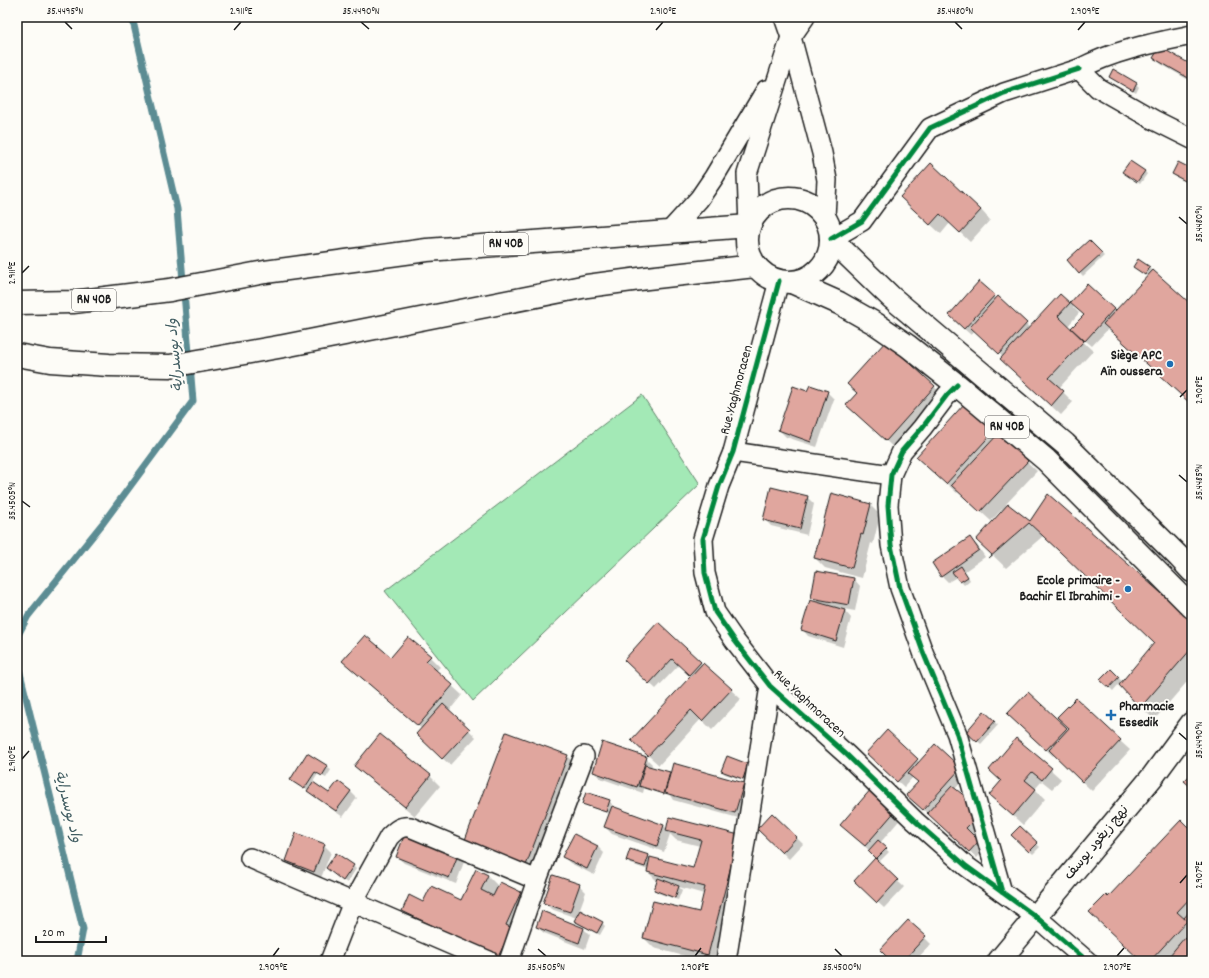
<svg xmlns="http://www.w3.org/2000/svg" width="1209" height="978" viewBox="0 0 1209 978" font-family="Dekko,'Playpen Sans Arabic',sans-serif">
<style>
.pitch{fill:#a3e9b6;stroke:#608269}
.shadow{fill:#0003}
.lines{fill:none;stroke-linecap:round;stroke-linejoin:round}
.stream{stroke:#5c8c93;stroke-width:7}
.building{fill:#e0a69e;stroke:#1c1c1c}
.street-casing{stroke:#1c1c1c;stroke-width:22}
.primary-casing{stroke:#1c1c1c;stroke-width:25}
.street{stroke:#fdfcf7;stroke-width:19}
.primary{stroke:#fdfcf7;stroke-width:22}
.cycleway-casing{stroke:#fdfcf7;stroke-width:8}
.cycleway{stroke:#00873e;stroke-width:5}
.ticks{fill:none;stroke:#1c1c1c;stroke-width:1.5}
.poi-dot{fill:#1f6fb2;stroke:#fdfcf7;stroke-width:1.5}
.labels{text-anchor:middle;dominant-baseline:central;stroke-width:4;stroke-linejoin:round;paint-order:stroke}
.shield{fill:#fdfcf7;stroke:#605f5e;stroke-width:1}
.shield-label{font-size:13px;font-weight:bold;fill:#1c1c1c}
.poi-label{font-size:14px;font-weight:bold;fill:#1c1c1c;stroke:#fdfcf7;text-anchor:end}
.street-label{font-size:14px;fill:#1c1c1c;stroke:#fdfcf7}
.water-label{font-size:15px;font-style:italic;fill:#415d62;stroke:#fdfcf7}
.neatline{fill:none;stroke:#1c1c1c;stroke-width:1.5}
.ticks-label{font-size:10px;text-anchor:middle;fill:#1c1c1c}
</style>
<rect width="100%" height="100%" fill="#fdfcf7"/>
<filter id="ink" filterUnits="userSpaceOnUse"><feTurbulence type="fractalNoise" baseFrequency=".025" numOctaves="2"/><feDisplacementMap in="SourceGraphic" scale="8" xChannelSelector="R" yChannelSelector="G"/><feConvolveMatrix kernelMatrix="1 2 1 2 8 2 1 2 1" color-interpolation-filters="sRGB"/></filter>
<g filter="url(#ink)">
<polygon class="pitch" points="642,395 700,484 473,701 385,591"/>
<g class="shadow">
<polygon points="1155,58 1192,66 1192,82 1161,64"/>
<polygon points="1110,77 1136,84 1139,87 1136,93"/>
<polygon points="1178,164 1192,170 1192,185 1176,177 1173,174"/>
<polygon points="1144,171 1147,174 1140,184 1127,175"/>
<polygon points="901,197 981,210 990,220 970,242 950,223 941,234"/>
<polygon points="1089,241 1104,256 1083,276 1068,260"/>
<polygon points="1139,261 1150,268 1192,307 1192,405 1109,328 1092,346 1079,335 1085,315 1074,306 1073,307 1079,313 1067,327 1093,351 1059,388 1073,402 1061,415 1011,369 1003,357 975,330 971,335 956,322 979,283 997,299 998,298 1030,328 1060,295 1070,304 1087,286 1116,312 1148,277 1134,267"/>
<polygon points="886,342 944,396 896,450 857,414 858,393"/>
<polygon points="808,392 827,392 834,399 817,447 786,437 779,430"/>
<polygon points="965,405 1037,471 1006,504 1030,522 1192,621 1192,676 1154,720 1119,684 1113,691 1102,680 1111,671 1123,682 1155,643 1073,563 1043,536 1006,568 977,540 1003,511 1002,509 991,521 958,491 957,493 928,467"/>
<polygon points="807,497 814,504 807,535 771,526 764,519"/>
<polygon points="870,505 880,515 873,544 871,543 862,578 825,568 815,558"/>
<polygon points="970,538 977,545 985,557 965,571 970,580 964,585 957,577 948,582 942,576"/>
<polygon points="854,579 860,586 855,611 838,608 838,609 845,611 851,618 843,647 808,636 802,629 817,603 812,597"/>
<polygon points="658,624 741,699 712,730 701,719 659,765 642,750 692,677 679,665 656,689 631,666"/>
<polygon points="430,657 440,667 436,671 462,695 449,711 476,737 450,765 423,741 422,729 353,670 391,658"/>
<polygon points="1028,693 1068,731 1120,741 1130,750 1092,791 1054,755 1053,756 1015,721"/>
<polygon points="984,713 998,725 981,744 971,735"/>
<polygon points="887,732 920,763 935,746 967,776 955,789 981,826 972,835 985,849 977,858 931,815 930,816 914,801 919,783 913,777 904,787 874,759"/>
<polygon points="1016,739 1061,779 1052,789 1042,781 1035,789 1045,799 1023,825 990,795 1002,782"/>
<polygon points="307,755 331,770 326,778 318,774 313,782 329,794 350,791 357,798 343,817 315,797 308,790 292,780"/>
<polygon points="567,756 580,769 538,880 477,857"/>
<polygon points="727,757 748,765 746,781 725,774 722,771"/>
<polygon points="646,758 652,764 651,768 669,773 671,775 743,784 750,790 742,819 673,800 669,794 644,787 644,789 667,796 644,789 643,793 600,778 594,772"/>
<polygon points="356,766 430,776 440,786 415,816 365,775"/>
<polygon points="872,789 903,816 880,843 889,852 880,861 870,851 847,831"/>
<polygon points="609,801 612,804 611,807 664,826 667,829 738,835 719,960 703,961 654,948 644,938 700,913 704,894 679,887 682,890 678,900 658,893 655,890 658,882 648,872 648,870 631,864 628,861 648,856 651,859 694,869 700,846 676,840 670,834 664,852 612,834 605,827 610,814 587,806 584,803"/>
<polygon points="772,814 803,844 789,859 758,829"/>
<polygon points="1192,825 1192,924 1190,925 1192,928 1191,944 1192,961 1141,961 1108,898"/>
<polygon points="1020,828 1040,847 1033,854 1013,835"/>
<polygon points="407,832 465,859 456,884 404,863 397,857"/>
<polygon points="324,845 331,852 321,878 293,867 287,861"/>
<polygon points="598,847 604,853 594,875 570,863 564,857"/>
<polygon points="875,860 904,887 884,908 862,888"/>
<polygon points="353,866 356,869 347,883 327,868"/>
<polygon points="488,876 499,887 500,883 521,893 531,903 511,961 497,961 413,920 403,910 424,903 461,901"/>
<polygon points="579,885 586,892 579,911 602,923 605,926 600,935 578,924 575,921 577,918 551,909 544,902"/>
<polygon points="542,913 584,929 590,935 585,949 544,933 537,927"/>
<polygon points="908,921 931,944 915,961 892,961"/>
</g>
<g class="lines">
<g class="stream">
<polyline points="17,637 28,616 103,523 193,401 177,209 132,17"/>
<polyline points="17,661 83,929 77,961"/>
</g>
</g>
<g class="building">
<polygon points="1160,47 1192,65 1192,80 1153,58"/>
<polygon points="1113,69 1137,83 1133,91 1109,77"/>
<polygon points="1130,161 1145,171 1137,182 1122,172"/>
<polygon points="1178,162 1192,169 1191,184 1172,174"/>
<polygon points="931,163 981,210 960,233 940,214 930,225 900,197"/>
<polygon points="1089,240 1102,253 1079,274 1067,260"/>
<polygon points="1138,259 1150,267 1145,275 1133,267"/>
<polygon points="1153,270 1192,305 1192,405 1103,324"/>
<polygon points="979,281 995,295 964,329 949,315"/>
<polygon points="1087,284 1114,309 1085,341 1071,328 1084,315 1070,303"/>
<polygon points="1060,294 1070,303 1058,316 1084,341 1049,378 1064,391 1051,406 1000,359"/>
<polygon points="998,296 1027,323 999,354 970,327"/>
<polygon points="886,341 935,386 886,441 846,405 857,393 847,384"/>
<polygon points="810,385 828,391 811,442 778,430 793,386 807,391"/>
<polygon points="965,403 995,430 946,484 916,457"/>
<polygon points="999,433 1028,461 980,512 951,485"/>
<polygon points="771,487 808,496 800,529 763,520"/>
<polygon points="831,493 871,504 863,535 861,534 852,568 814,558"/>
<polygon points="1048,494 1192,620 1192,648 1140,708 1119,685 1154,643 1059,551 1029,523 989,558 992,555 976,540 1008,504 1030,521"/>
<polygon points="970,537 979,550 941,577 932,563"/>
<polygon points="961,566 968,577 960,582 952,572"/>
<polygon points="816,571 854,578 849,605 811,598"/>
<polygon points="810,600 845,610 836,641 801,630"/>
<polygon points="658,622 701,662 689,675 672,659 649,684 624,660"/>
<polygon points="365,635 391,657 408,637 431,656 426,661 453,685 418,726 342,661"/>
<polygon points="703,663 732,689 702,721 691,710 648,756 631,740"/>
<polygon points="1111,669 1119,677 1109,688 1100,680"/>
<polygon points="1028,692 1067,728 1046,750 1007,714"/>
<polygon points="1076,698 1121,740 1082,782 1049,750 1069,728 1057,717"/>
<polygon points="443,704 470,729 442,759 416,734"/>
<polygon points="984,711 995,721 977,742 966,732"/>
<polygon points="887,730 918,759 897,782 866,753"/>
<polygon points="506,732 568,755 525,868 463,845"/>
<polygon points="380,734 431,775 405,807 354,766"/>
<polygon points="1016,738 1052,768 1042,780 1032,772 1025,780 1036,789 1013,816 989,795 1001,781 989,770"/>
<polygon points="602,742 647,757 637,787 593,772"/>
<polygon points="935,744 961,768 923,810 906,795 918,782 908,774"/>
<polygon points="307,753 328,766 322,776 315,772 304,789 290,780"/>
<polygon points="727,756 748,764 743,779 721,771"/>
<polygon points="673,763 744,783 735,813 665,793"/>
<polygon points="645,765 670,772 664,794 639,786"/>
<polygon points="1192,773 1192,788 1184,781"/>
<polygon points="338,781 351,791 336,811 307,791 313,782 329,793"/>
<polygon points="952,786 966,797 975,819 966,828 979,841 969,852 927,813"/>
<polygon points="872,788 897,809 865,846 840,825"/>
<polygon points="586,792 610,800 606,812 582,804"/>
<polygon points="612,806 664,825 657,846 604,827"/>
<polygon points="772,813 797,837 782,853 757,829"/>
<polygon points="669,817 739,835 708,955 643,938 653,901 699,912 705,887 647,872 650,857 693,868 701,840 666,831"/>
<polygon points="1181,820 1188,827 1192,823 1192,896 1177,912 1187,921 1150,961 1141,961 1089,912 1106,895 1108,897"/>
<polygon points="1020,826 1038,843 1029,852 1011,835"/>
<polygon points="406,831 459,852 449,878 396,857"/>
<polygon points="296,833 325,844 314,872 286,861"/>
<polygon points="574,834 598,846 587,869 562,857"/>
<polygon points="878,840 887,848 876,859 868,851"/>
<polygon points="630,849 649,855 645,867 626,861"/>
<polygon points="336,853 354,865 343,881 326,868"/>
<polygon points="875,858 898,880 877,903 854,881"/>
<polygon points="476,869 488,875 481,890 493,896 500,882 521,892 506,925 512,928 498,957 402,911 409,895 423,902 431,886 461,900"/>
<polygon points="553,875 580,884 570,912 543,903"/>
<polygon points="658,878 679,886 675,898 654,890"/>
<polygon points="1192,909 1192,925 1184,918"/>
<polygon points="580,910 603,922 597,933 574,921"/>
<polygon points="542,911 584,928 579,943 536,927"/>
<polygon points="908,920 926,936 903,961 891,961 880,950"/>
<polygon points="1185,937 1192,943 1192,961 1165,961"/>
<polygon points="704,955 719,959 719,961 702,961"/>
</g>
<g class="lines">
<g class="street-casing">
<g id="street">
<polyline points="784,17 791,37 822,153 827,180 825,217"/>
<path d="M1192 35C1153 43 1115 50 1079 69L1098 88 1154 120 1192 139"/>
<polyline points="749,226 747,174 791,37 805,17"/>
<polyline points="669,232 699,199 714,177 766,90"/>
<polyline points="831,239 862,221 930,128 1004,93 1079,69"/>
<polyline points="779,281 733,452 719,486 703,539 705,573 715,612 735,641 770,686 847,755 915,821 966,866 1035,916 1087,961"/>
<polyline points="957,385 947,395 922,428 902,451 891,475 888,505 891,545 900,588 923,652 957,734 1002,892"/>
<polyline points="733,452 891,475"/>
<polyline points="250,858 489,961"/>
<path d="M330 961 353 902 389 837C396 830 400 826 410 827L537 880"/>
<polyline points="509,961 537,880 584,756"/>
<polyline points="726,961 770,686"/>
</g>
</g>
<g class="primary-casing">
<g id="primary">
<circle cx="789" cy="240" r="42"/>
<polyline points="831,239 891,297 1065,444 1179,557 1192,571"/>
<polyline points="794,283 839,303 876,324 908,346 957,385 1046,460 1192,607"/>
<polyline points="17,303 73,302 170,290 265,272 427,250 749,226"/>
<polyline points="17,355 50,361 109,365 170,366 284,346 587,286 647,278 755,266"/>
<polyline points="999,961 1153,776 1192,723"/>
</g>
</g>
<use href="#street" class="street"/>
<use href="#primary" class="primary"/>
<g class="cycleway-casing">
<g id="cycleway">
<polyline points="831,239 862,221 930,128 1004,93 1079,69"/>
<polyline points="779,281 733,452 719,486 703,539 705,573 715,612 735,641 770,686 847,755 915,821 966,866 1035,916 1087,961"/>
<polyline points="957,385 947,395 922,428 902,451 891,475 888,505 891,545 900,588 923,652 957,734 1002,892"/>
</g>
</g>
<use href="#cycleway" class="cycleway"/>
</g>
</g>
<path class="ticks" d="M65 22 72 29M361 22 369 29M955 22 962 29M234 30 241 22M656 30 663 22M1078 30 1085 22M1179 217 1187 224M22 273 29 266M1180 397 1187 390M1179 475 1187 482M22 501 30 507M1179 733 1187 740M22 759 29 751M1180 883 1187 875M538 949 546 956M835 949 842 956M273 956 279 948M695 956 701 948M1117 956 1124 948"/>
<g class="poi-dot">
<circle cx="1170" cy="364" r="4"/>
<circle cx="1128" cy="589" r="4"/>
<path d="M1109 709h4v4h4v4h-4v4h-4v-4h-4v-4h4z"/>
</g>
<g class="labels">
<g class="shield">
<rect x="484" y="233" width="44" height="22" rx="3"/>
<rect x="72" y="289" width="44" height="22" rx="3"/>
<rect x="985" y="416" width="44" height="22" rx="3"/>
</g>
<g class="shield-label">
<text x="506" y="244">RN 40B</text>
<text x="94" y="300">RN 40B</text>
<text x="1007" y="427">RN 40B</text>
</g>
<g class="poi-label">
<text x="1162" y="356">Siège APC<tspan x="1162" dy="16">Aïn oussera</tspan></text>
<text x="1120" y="581">Ecole primaire -<tspan x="1120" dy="16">Bachir El Ibrahimi -</tspan></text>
<text x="1119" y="707" text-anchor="start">Pharmacie<tspan x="1119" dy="16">Essedik</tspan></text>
</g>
<g class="street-label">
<text transform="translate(737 390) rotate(-75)">Rue Yaghmoracen</text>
<text transform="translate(809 704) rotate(43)">Rue Yaghmoracen</text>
<text transform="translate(1097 843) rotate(-50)">نهج زيغود يوسف</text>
</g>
<g class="water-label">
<text transform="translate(176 355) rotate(-95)">واد بوسدراية</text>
<text transform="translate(67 807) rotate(76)">واد بوسدراية</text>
</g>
</g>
<rect width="1209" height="978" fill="none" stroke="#fdfcf7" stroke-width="44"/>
<path d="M36 936v6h70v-6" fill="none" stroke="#1c1c1c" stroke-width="2"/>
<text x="42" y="936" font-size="12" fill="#1c1c1c" stroke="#fdfcf7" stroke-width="3" paint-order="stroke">20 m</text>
<rect x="22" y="22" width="1165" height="934" class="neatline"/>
<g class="ticks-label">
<text x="65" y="14">35.4495°N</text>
<text x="241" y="14">2.911°E</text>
<text x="361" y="14">35.4490°N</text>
<text x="663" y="14">2.910°E</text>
<text x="955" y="14">35.4480°N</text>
<text x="1085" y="14">2.909°E</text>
<text transform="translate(1198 224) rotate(-90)" y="4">35.4480°N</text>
<text transform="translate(11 273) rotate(-90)" y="4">2.911°E</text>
<text transform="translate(1198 390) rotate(-90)" y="4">2.908°E</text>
<text transform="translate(1198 482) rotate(-90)" y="4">35.4485°N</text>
<text transform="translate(11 501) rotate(-90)" y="4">35.4505°N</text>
<text transform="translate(1198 740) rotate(-90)" y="4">35.4490°N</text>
<text transform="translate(11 759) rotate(-90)" y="4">2.910°E</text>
<text transform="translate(1198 875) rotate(-90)" y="4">2.907°E</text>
<text x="273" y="970">2.909°E</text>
<text x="546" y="970">35.4505°N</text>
<text x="695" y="970">2.908°E</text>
<text x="842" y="970">35.4500°N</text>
<text x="1117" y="970">2.907°E</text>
</g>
</svg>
